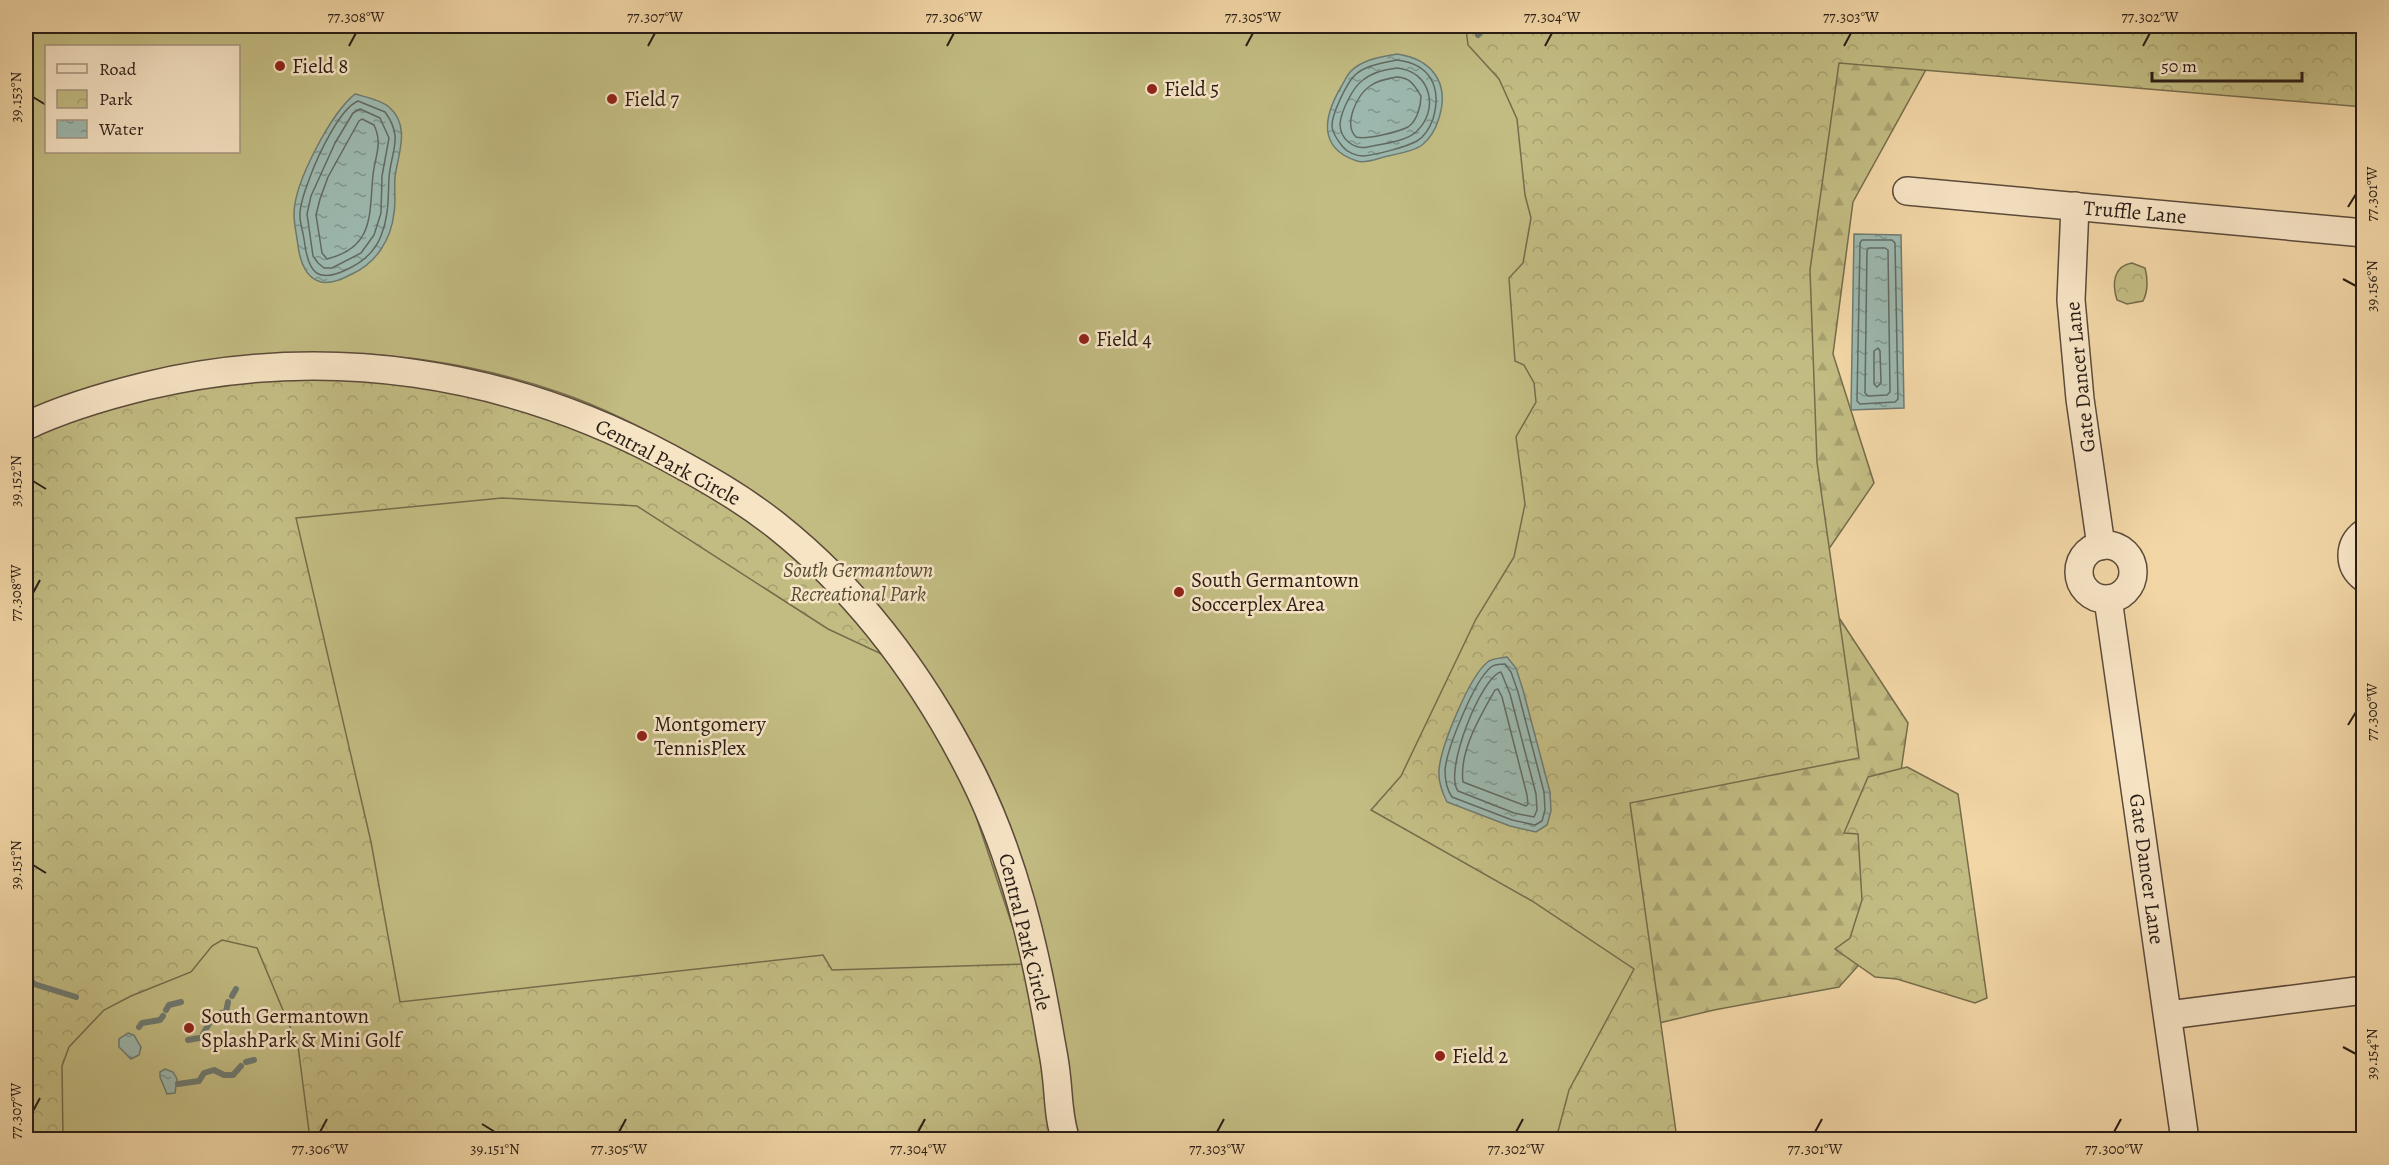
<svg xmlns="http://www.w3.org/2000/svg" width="2389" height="1165" viewBox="0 0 2389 1165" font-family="Alegreya,serif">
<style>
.forest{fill:url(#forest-firs);stroke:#766c4c;stroke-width:1.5}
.park{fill:url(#park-crowns);stroke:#766c4c;stroke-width:1.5;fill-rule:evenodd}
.pitch{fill:#c2bc82;stroke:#766c4c;stroke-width:1.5;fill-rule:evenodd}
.water{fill:url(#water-ripples);stroke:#6e7a71;stroke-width:1.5}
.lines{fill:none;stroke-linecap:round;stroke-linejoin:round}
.shore{stroke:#626a62;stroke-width:1.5}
.stream{stroke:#6e7a71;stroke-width:6}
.minor-casing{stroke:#5b4b3a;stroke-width:30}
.minor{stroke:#f7e4c5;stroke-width:27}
.ticks{fill:none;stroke:#291d16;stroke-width:2}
.poi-dot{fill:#8f2418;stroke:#f7e4c5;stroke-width:2}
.labels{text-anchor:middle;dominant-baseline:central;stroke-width:5;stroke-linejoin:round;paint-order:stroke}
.poi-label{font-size:21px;fill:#291d16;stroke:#f7e4c5;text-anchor:start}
.street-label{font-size:21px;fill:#291d16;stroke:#f7e4c5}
.park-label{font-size:21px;font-style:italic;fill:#574d36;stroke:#f7e4c5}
.neatline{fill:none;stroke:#291d16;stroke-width:2}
.ticks-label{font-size:15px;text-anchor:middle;fill:#291d16}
</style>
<defs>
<pattern id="forest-firs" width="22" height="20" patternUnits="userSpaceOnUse" patternTransform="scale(1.5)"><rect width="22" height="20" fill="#c2bc82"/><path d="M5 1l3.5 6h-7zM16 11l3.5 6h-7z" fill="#a7a170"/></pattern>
<pattern id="park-crowns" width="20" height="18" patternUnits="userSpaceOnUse" patternTransform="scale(1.5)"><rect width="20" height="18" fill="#c2bc82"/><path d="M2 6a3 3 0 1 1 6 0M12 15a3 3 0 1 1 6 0" fill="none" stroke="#a7a170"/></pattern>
<pattern id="water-ripples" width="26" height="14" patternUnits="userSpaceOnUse" patternTransform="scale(1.5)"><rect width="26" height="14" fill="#9cb8ae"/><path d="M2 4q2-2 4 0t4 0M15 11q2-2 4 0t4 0" fill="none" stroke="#7f958d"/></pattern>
</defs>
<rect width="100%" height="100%" fill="#f2d6a6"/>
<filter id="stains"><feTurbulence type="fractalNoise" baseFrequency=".00333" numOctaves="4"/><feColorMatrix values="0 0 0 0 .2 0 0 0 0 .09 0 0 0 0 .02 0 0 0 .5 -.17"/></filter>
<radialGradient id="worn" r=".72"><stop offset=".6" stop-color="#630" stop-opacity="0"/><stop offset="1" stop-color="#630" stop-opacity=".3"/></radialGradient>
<polygon class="forest" points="1517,26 2363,26 1933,57 1853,202 1833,354 1874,483 1811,575 1908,723 1875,947 1839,987 1714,1010 1659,1023"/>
<g class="park">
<path d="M26 26H2363L2364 107 1839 63 1810 270 1817 462 1859 758 1630 803 1677 1139 26 1140ZM46 46H238V152H46Z"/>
<path d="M2132 263 2145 268C2148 278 2148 292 2143 301L2127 304 2117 300C2112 284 2113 266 2132 263Z"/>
<polygon points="1907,767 1958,794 1987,998 1975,1003 1897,979 1875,977 1835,949 1850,938 1862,900 1858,834 1844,833 1868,777"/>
</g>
<g class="pitch">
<path d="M26 26H1471L1466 29 1468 45 1499 79 1517 119 1525 195 1531 218 1523 263 1509 278 1515 361 1524 365 1534 383 1536 402 1516 437 1525 504 1514 557 1476 619 1401 776 1371 810 1532 901 1634 969 1569 1090 1556 1139H1079C1071 1110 1071 1079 1066 1049 1050 954 1030 860 987 772 938 674 871 587 787 517 754 489 716 467 678 447 640 427 602 407 561 393 427 346 279 341 141 374 102 383 62 394 26 411ZM46 46H238V152H46Z"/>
<polygon points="502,498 637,506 828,629 888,657 965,783 1025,964 832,970 823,955 400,1002 371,842 296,518"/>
<polygon points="222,940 257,948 298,1046 310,1139 63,1139 62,1066 69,1047 104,1010 131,996 191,972 212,946"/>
</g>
<g class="water">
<path d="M1397 54C1432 59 1450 83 1439 118 1436 128 1431 138 1422 145 1414 151 1398 154 1388 156 1378 158 1366 164 1357 161 1317 148 1324 116 1341 87 1344 82 1347 75 1351 71 1363 59 1381 57 1397 54Z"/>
<path d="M355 94C366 97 381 100 389 107 411 126 398 154 395 177 394 189 396 201 394 213 391 240 376 263 352 274 342 279 332 284 321 282 305 278 300 260 298 246 297 236 294 225 294 214 294 183 331 113 355 94Z"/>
<polygon points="1854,234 1901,235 1904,408 1851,410"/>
<path d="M1507 657 1516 668 1523 690 1550 792 1551 811 1547 825 1536 832 1510 826 1447 802C1442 792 1438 781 1439 770 1441 746 1470 674 1489 661 1494 658 1501 658 1507 657Z"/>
<polygon points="128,1033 134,1035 141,1047 139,1055 131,1059 119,1047 119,1039"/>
<polygon points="165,1069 173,1072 177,1079 175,1093 167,1094 160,1077 160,1072"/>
</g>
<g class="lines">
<g class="shore">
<path d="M1397 60C1431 64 1442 88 1433 119 1430 127 1424 137 1417 141 1406 147 1376 155 1363 156 1356 156 1347 152 1343 147 1338 141 1333 134 1332 127 1331 115 1346 85 1354 76 1365 65 1383 63 1397 60Z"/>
<path d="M1397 68C1431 71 1440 110 1416 132 1405 142 1381 144 1368 147 1354 150 1340 139 1340 124 1341 111 1353 87 1363 80 1373 72 1384 70 1397 68Z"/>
<path d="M1397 77C1411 78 1414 85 1421 96 1421 106 1417 121 1408 127 1398 132 1366 140 1356 137 1343 124 1357 95 1370 86 1378 80 1387 79 1397 77Z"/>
<path d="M358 101 385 112C404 138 391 150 389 178 388 198 389 216 381 236 375 251 364 261 350 268 317 285 308 273 304 239 303 231 299 221 300 212 301 200 306 188 310 177 317 158 339 109 358 101Z"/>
<polygon points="360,109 380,118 389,138 382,176 381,213 374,235 361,253 332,268 324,268 318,263 313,256 307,214 311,196 335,143 353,113"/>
<path d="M362 119 374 125C383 144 375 156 373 175 369 214 375 247 327 259L322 253 316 215 320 199 328 177 359 121Z"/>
<polygon points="1862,240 1892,240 1895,243 1898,399 1895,402 1860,404 1857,401 1860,243"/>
<polygon points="1869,248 1885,248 1888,250 1890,392 1887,395 1868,396 1865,393 1867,250"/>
<polygon points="1878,348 1880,351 1881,383 1877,387 1874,384 1874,351"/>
<path d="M1505 664 1511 672 1518 692 1544 792 1545 810 1542 821 1535 825 1512 820 1452 797C1447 790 1445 780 1445 770 1447 748 1474 681 1491 667 1495 664 1500 664 1505 664Z"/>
<path d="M1501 672 1510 694 1536 794 1537 810 1534 817 1514 813 1458 791C1443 771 1482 676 1501 672Z"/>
<path d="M1498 689 1502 697 1527 795 1528 804 1526 806 1463 782C1459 751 1480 717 1495 690Z"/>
</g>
<g class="stream">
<polyline points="1478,35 1486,26"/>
<polyline points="26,974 34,984 76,997"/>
<polyline points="232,996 236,989"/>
<polyline points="166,1010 169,1005 181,1002"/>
<polyline points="139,1027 142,1023 160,1020 163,1016"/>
<polyline points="203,1034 214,1015 226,1012 228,1002"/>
<polyline points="188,1040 199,1038"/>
<polyline points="246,1062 254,1060"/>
<polyline points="178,1084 199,1081 204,1073 214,1070 224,1075 233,1075 241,1066"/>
</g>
<g class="minor-casing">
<g id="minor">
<polyline points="1907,191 2364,233"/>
<polyline points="2075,206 2071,300 2080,399 2101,546"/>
<path d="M26 426C64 408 105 396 146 386 326 343 507 371 669 458 706 478 743 499 777 526 861 593 926 682 974 778 1014 859 1035 947 1050 1036 1052 1048 1055 1061 1056 1073 1059 1095 1058 1118 1066 1140"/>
<path d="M2364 533C2348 545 2348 566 2364 578"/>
<circle cx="2106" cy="572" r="27"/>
<polyline points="2108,599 2185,1140"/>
<polyline points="2169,1015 2364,990"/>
</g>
</g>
<use href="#minor" class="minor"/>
</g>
<path class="ticks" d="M349 46 356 33M648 46 655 33M947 46 954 33M1246 46 1253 33M1545 46 1552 33M1844 46 1851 33M2143 46 2150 33M33 97 46 105M2348 207 2356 194M2343 279 2356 286M33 481 46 489M33 593 40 580M2348 725 2356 712M33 865 46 873M2343 1047 2356 1054M33 1111 40 1098M482 1124 495 1132M320 1132 327 1119M619 1132 626 1119M918 1132 925 1119M1217 1132 1224 1119M1516 1132 1523 1119M1815 1132 1822 1119M2114 1132 2121 1119"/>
<g class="poi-dot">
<circle cx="280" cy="66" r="6"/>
<circle cx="1152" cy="89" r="6"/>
<circle cx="612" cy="99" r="6"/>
<circle cx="1084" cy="339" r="6"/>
<circle cx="1179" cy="592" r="6"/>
<circle cx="642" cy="736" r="6"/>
<circle cx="189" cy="1028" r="6"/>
<circle cx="1440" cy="1056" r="6"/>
</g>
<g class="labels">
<g class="poi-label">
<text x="292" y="66">Field 8</text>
<text x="1164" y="89">Field 5</text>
<text x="624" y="99">Field 7</text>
<text x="1096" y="339">Field 4</text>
<text x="1191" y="580">South Germantown<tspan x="1191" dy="24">Soccerplex Area</tspan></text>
<text x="654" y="724">Montgomery<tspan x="654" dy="24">TennisPlex</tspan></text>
<text x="201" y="1016">South Germantown<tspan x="201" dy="24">SplashPark &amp; Mini Golf</tspan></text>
<text x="1452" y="1056">Field 2</text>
</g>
<g class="street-label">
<text transform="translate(2135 212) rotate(5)">Truffle Lane</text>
<text transform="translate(2080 377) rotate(-96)">Gate Dancer Lane</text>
<text transform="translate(668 462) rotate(28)">Central Park Circle</text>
<text transform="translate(2147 869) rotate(82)">Gate Dancer Lane</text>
<text transform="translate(1025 932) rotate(76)">Central Park Circle</text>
</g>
<g class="park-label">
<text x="858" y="570">South Germantown<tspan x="858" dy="24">Recreational Park</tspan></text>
</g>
</g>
<rect width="2389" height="1165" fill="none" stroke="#f2d6a6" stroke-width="66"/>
<rect x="45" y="45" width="195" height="108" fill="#f7e4c5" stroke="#a5947f" stroke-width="1.5"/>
<rect x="57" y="64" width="30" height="9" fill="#f7e4c5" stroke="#a5947f" stroke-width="1.5"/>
<text x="99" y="75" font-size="18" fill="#291d16">Road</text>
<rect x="57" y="90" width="30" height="18" fill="url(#park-crowns)" stroke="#a5947f" stroke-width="1.5"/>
<text x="99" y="105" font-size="18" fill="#291d16">Park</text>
<rect x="57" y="120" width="30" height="18" fill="url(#water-ripples)" stroke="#a5947f" stroke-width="1.5"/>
<text x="99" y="135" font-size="18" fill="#291d16">Water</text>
<path d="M2152 72v9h150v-9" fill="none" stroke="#291d16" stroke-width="3"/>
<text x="2161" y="72" font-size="18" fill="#291d16" stroke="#f7e4c5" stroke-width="4.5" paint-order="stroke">50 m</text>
<rect x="33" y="33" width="2323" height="1099" class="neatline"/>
<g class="ticks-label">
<text x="356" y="22">77.308°W</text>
<text x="655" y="22">77.307°W</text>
<text x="954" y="22">77.306°W</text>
<text x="1253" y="22">77.305°W</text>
<text x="1552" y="22">77.304°W</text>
<text x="1851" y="22">77.303°W</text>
<text x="2150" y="22">77.302°W</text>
<text transform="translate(16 97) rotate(-90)" y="5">39.153°N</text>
<text transform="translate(2372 194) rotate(-90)" y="5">77.301°W</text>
<text transform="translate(2372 286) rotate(-90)" y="5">39.156°N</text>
<text transform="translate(16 481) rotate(-90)" y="5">39.152°N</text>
<text transform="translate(16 593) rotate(-90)" y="5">77.308°W</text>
<text transform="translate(2372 712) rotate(-90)" y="5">77.300°W</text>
<text transform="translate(16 865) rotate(-90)" y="5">39.151°N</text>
<text transform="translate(2372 1054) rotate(-90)" y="5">39.154°N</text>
<text transform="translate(16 1111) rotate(-90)" y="5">77.307°W</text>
<text x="320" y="1154">77.306°W</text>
<text x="495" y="1154">39.151°N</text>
<text x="619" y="1154">77.305°W</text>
<text x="918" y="1154">77.304°W</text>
<text x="1217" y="1154">77.303°W</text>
<text x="1516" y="1154">77.302°W</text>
<text x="1815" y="1154">77.301°W</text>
<text x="2114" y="1154">77.300°W</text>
</g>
<rect width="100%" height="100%" filter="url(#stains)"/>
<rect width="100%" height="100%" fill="url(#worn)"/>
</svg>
